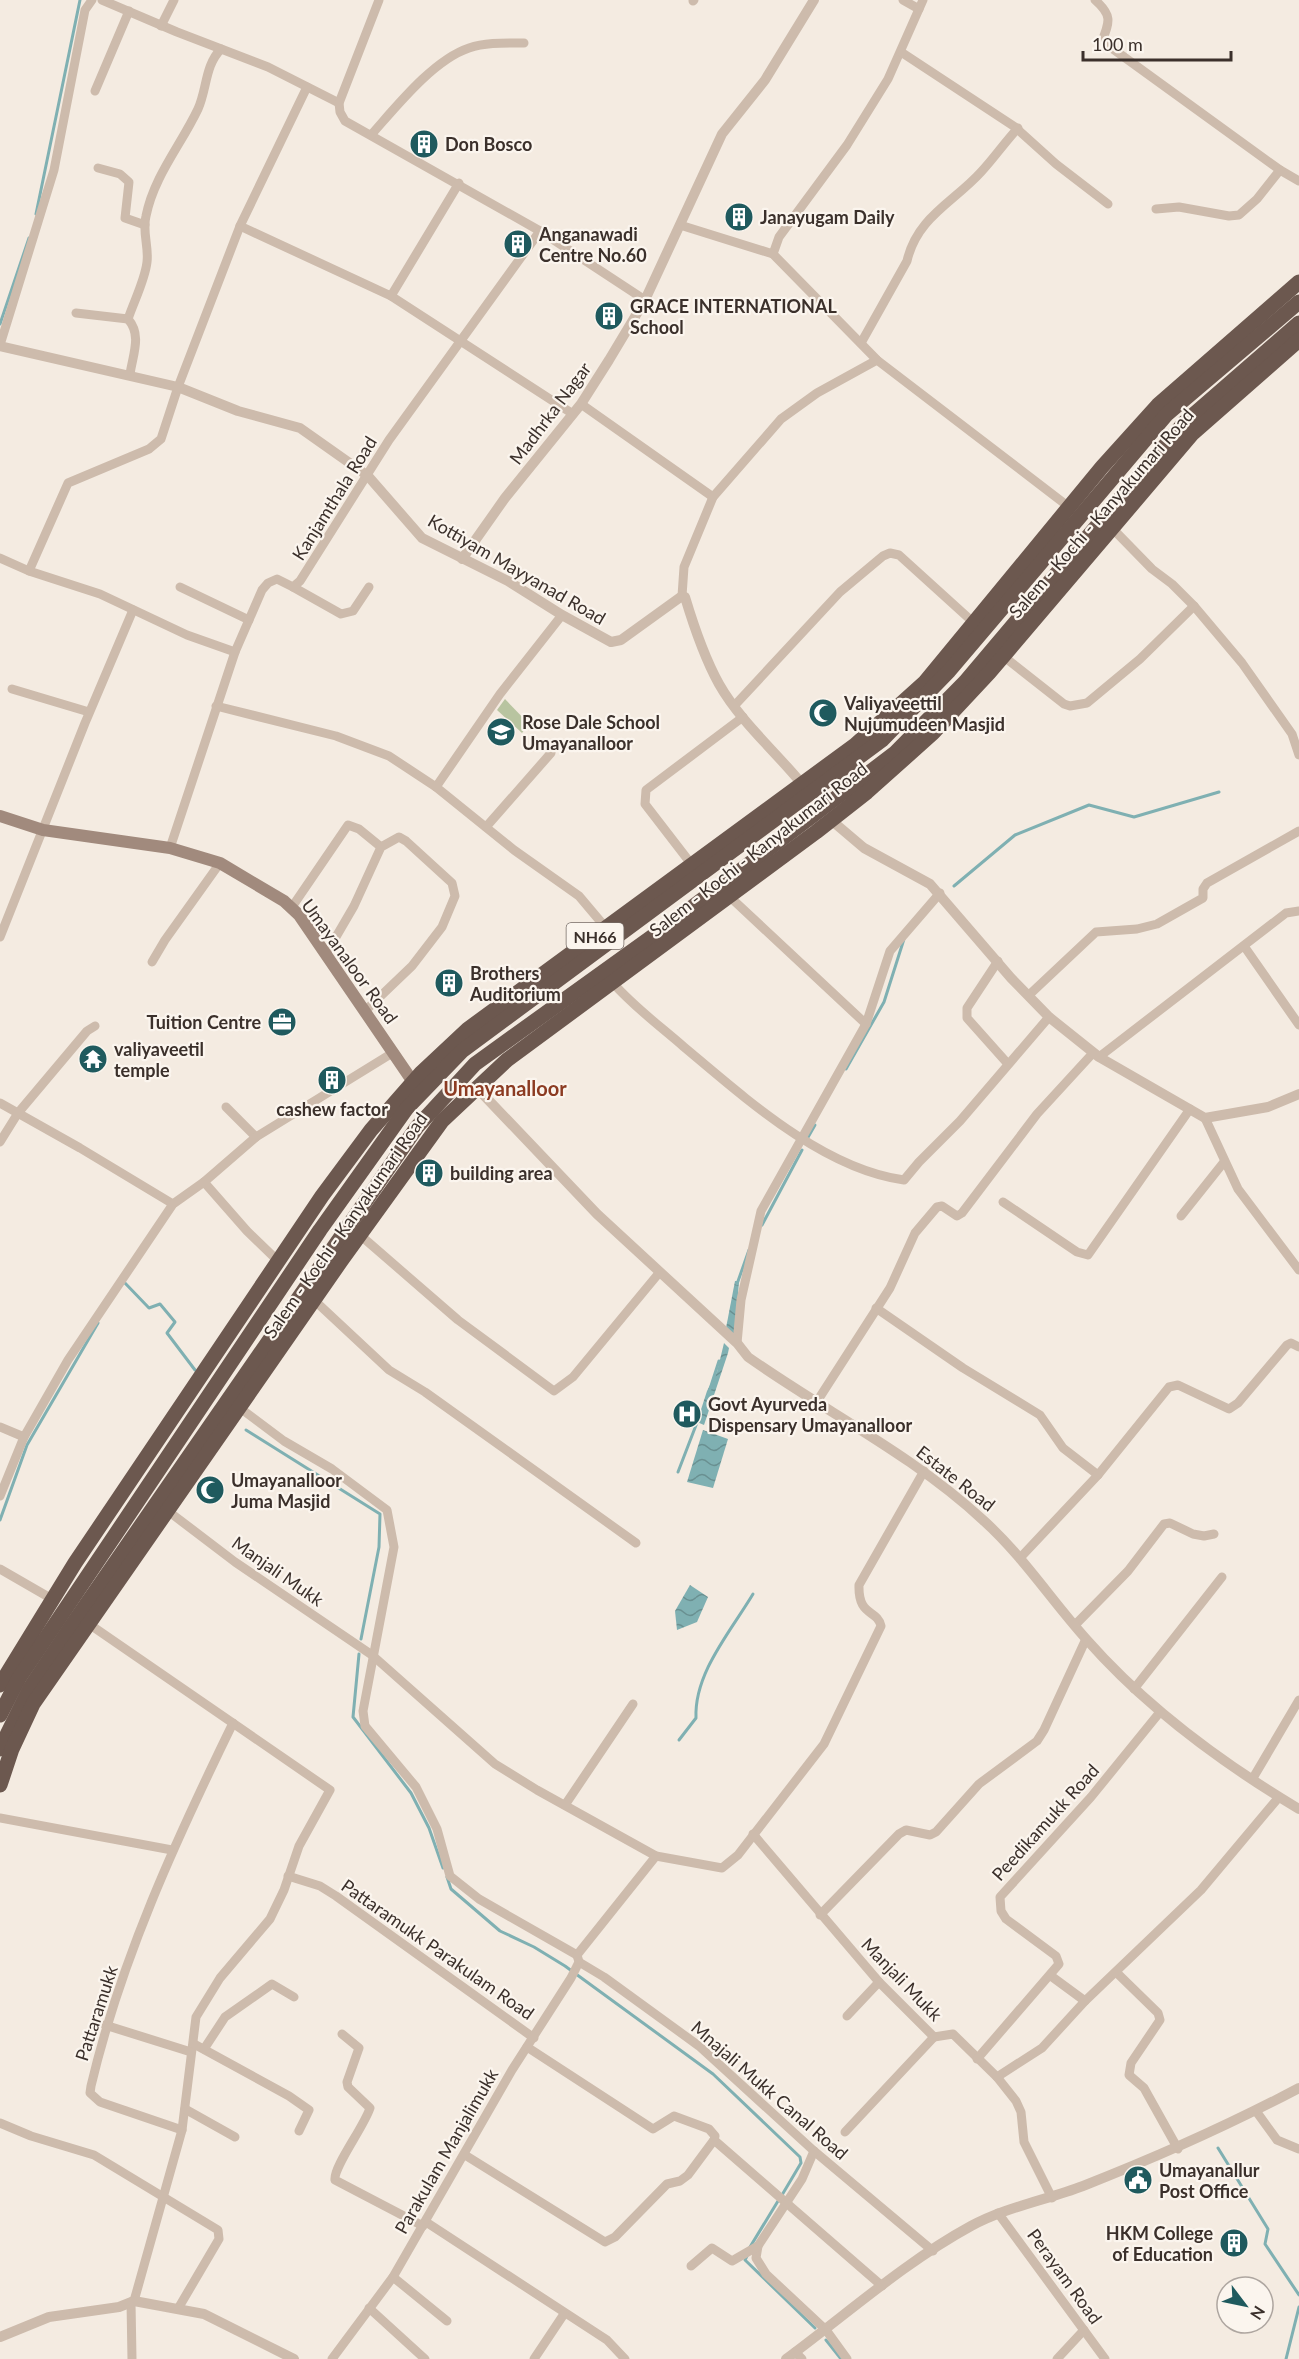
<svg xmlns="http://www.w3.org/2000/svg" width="1299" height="2359" viewBox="0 0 1299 2359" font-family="Lato,sans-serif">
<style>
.park{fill:#b8c4a0}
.water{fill:url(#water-waves)}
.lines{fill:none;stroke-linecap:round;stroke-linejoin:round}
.stream{stroke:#7fb0b2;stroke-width:3}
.minor{stroke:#cdbbac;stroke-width:9}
.tertiary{stroke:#cdbbac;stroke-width:10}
.secondary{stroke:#a18a7d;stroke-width:12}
.trunk{stroke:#6c584f;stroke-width:15}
.labels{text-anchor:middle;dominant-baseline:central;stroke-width:4.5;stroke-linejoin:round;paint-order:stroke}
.shield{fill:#fbf5ee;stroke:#756b66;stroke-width:1.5}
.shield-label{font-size:16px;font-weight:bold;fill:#3b302b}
.poi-label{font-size:18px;font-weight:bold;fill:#3b302b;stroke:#fbf5ee;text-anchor:start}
.street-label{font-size:18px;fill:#3b302b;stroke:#fbf5ee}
.neighbourhood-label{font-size:20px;font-weight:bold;fill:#8c3b22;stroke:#fbf5ee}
</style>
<defs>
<pattern id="water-waves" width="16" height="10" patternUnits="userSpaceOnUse" patternTransform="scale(1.5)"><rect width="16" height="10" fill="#7fb0b2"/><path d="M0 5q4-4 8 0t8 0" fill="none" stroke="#699091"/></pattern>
</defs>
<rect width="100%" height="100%" fill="#f4ebe1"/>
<polygon class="park" points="505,699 529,724 522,733 497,710"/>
<g class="water">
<polygon points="735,1281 739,1281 735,1335 726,1328"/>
<polygon points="724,1343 729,1348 728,1353 704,1425 697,1422 707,1391 717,1372"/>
<polygon points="703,1430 728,1439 713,1488 687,1482"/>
<polygon points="690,1585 708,1597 697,1622 677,1630 675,1611"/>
</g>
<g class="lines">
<g class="stream">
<polyline points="36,214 80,0"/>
<polyline points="0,324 29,238"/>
<polyline points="954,886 1015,835 1089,805 1134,817 1219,792"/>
<polyline points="846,1069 884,1002 904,939"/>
<polyline points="807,1139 815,1125"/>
<polyline points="762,1225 802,1150"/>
<polyline points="124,1282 149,1308 160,1304 175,1322 167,1333 195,1370"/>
<polyline points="737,1284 749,1250"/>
<polyline points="710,1389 719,1361"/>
<polyline points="246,1430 380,1514 379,1547 361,1639"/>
<polyline points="678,1472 698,1420"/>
<polyline points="0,1520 27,1445 98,1323"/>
<polyline points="359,1654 353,1717 411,1793 429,1828 443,1868"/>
<path d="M679 1740 696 1718C694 1673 731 1631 753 1594"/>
<polyline points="447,1877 451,1889 500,1931 534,1947 565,1966 713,2074 800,2157 801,2163 782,2195"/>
<polyline points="1218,2148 1268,2229 1265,2244 1299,2295"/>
<polyline points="750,2247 778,2201"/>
<polyline points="747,2256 745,2260 815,2328"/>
<polyline points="826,2340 841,2359"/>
<polyline points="1286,2359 1299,2307"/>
</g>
<g class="minor">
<polyline points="102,0 177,32 268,67 339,103"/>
<polyline points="379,0 339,103 340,112 345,121 540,231 645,300"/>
<polyline points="903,0 919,9"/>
<polyline points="923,0 888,79 847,145 779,237 773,254 877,360 1069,507"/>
<path d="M1095 0C1112 15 1110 21 1102 41L1280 170 1257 199 1239 215 1229 216 1179 207 1156 209"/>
<polyline points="693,1 694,0"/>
<polyline points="161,26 174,0"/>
<polyline points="901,52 1015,127 1056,164 1108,204"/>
<polyline points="95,91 129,11"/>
<path d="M371 135C396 107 433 60 469 48 486 42 506 43 524 43"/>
<polyline points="98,168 120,174 129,182 125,218 145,225"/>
<polyline points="1280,170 1299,181"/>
<polyline points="680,225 773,254"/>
<polyline points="240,226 391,296 573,414"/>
<polyline points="391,296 459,183"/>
<polyline points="76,313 128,319"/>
<path d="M861 343 907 261C917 217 954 202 981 172 994 158 1005 142 1018 128"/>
<polyline points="0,345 54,170 85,10 92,0"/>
<path d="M130 374C133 354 142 335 128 319 134 301 145 280 147 262 149 247 142 231 146 216 154 176 181 145 198 109 207 89 205 65 221 49"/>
<polyline points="581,404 713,497"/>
<polyline points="1111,527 1152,569 1172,584 1194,606 1242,663 1292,734 1299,755"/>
<polyline points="0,558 29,571 100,594 187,635 235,652"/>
<polyline points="29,571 68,483 149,449 161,439 178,387 240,226 307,87"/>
<polyline points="180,587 249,620"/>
<polyline points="293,587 341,614 353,611 369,587"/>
<polyline points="682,596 684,567 713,497 781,419 817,393 877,360"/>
<polyline points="1003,656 1064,704 1070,706 1087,703 1140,659 1194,606"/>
<polyline points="12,689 89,712"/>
<polyline points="735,705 840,592 883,556 890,553 899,555 974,623"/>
<polyline points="216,706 336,736 389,756 436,787 514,850 579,896 606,928"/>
<polyline points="436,787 500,694 562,615"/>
<polyline points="486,827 551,753"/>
<polyline points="170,848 235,652 262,590 268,583 277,579 293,587 300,581 389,440 540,231"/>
<polyline points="692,865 645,804 646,790 743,717"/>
<polyline points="730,897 866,1024"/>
<polyline points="292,907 348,825 359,829 381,847"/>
<polyline points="0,937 85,723 133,610"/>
<polyline points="1244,946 1299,1025"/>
<polyline points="326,954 354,906 381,847 399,837 406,841 452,883 455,896 442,927 412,966 365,1011"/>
<polyline points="998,961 967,1008 967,1018 1008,1064"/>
<polyline points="152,962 165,940 220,863"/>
<path d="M613 983C634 1007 660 1026 684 1047 745 1098 823 1169 904 1180L919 1162 960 1121 1049 1017"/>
<polyline points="1029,995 1096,932 1137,929 1157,924 1203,898 1203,889 1207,883 1299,831"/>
<polyline points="1099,1057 1286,913 1299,911"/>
<polyline points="0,1103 80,1148 173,1204"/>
<polyline points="226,1107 256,1137"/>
<polyline points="1205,1118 1238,1189 1299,1270"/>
<polyline points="0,1142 18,1113 87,1031 95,1026"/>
<polyline points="204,1182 247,1231 278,1261"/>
<polyline points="1003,1202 1077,1252 1088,1255 1190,1109"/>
<polyline points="1181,1216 1224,1162"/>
<polyline points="360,1235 458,1320 554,1391 573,1377 659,1273"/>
<polyline points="314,1300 389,1370 425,1392 636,1543"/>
<polyline points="876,1308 963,1368 1040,1415 1063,1448 1098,1475"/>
<polyline points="737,1343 741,1300 761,1211 866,1024 890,951 940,893"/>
<polyline points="816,1403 890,1288 915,1233 937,1207 942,1206 957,1216 962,1213 1037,1114 1093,1053"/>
<polyline points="240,1408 284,1441 332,1469 387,1510 394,1547 363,1711 365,1726 416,1787 437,1829 450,1876 479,1899 577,1955"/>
<polyline points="0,1427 24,1437"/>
<polyline points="0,1496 24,1437 68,1360 173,1204 204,1182 256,1137 394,1052"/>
<path d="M168 1511 235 1562 372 1655 495 1764 537 1790 656 1856 722 1868 738 1855 824 1744 881 1626C877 1609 858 1617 859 1585L924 1471"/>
<polyline points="1020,1558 1098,1475 1169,1387 1178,1385 1229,1409 1238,1403 1287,1345 1291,1343 1299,1347"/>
<polyline points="0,1569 52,1599"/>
<polyline points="89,1624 330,1790 299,1846 284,1890 270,1919 220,1978 196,2017 182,2130 134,2301"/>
<polyline points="1075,1625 1128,1571 1164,1524 1170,1523 1193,1534 1204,1536 1214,1534"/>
<polyline points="1134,1689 1222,1577"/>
<polyline points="1253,1778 1299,1700"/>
<polyline points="565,1805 633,1704"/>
<polyline points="0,1818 172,1850"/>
<polyline points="753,1834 879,1982 934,2037 953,2034 997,2077 1016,2101 1021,2112 1024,2142 1052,2198"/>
<polyline points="288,1876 320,1886 336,1896 534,2038"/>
<polyline points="820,1915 899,1834 906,1830 930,1835 936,1832 979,1784 1037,1741 1044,1730 1086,1639"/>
<polyline points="577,1955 656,1856"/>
<polyline points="579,1962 604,1977 699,2046 814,2151 933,2251"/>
<polyline points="1117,1973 1158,2013 1160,2020 1131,2063 1129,2075 1144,2088 1178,2149"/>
<polyline points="1051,1976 1085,2001 1201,1890 1279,1797"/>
<polyline points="847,2016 879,1982"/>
<polyline points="105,2025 191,2052"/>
<path d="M342 2034 359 2048 347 2082 348 2087 370 2108C364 2127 333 2167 335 2180L423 2226"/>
<polyline points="194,2044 289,2096 309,2110 299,2131"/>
<polyline points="204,2049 225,2017 272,1984 294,1997"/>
<polyline points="977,2059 1059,1964 1056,1956 1006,1919 1001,1911 1000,1897 1091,1797 1160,1712"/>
<polyline points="997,2077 1042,2048 1085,2001"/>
<polyline points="185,2109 235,2137"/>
<polyline points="1256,2111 1277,2140 1299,2149"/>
<polyline points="0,2123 31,2136 94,2155 218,2230 219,2239 179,2307"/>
<path d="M182 2130 100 2102 90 2093 91 2086C121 1959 176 1840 233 1723"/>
<polyline points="845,2132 934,2037"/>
<polyline points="714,2140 882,2286"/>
<polyline points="814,2151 802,2179 758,2246 756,2258 766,2274 826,2330 847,2359"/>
<polyline points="465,2155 605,2242 615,2237 667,2184 680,2181 688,2175 714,2140 715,2136 709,2129 674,2116 653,2129 527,2047"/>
<polyline points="998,2213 1105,2359"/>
<polyline points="426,2222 607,2340 625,2359"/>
<polyline points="691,2266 712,2248 732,2261 758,2246"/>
<polyline points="393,2277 447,2321"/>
<polyline points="131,2302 132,2359"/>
<polyline points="369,2308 425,2359"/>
<polyline points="795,2352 802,2359"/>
<polyline points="332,2359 393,2277 512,2070 571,1978 579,1962 577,1955"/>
<polyline points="534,2359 564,2314"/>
<polyline points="1057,2359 1084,2330"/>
</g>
<g class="tertiary">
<path d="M0 346 178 387 238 411 300 428 368 476 422 538 508 581 562 615 611 642 621 640 682 596 685 597C694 627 704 657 719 684 740 721 775 751 802 784"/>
<polyline points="462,559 505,498 581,404 609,360 645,300 722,134 765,80 814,0"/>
<polyline points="831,820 864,848 930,884 1011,978 1049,1017 1099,1057 1205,1118 1268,1107 1299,1094"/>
<path d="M476 1087 597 1214 737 1343 748 1357C826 1412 913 1455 983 1520 1023 1556 1051 1600 1087 1640 1146 1707 1222 1763 1299 1809"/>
<polyline points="0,2337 49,2317 119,2307 134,2301 204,2314 294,2359"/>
<path d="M786 2359C847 2314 905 2262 971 2226 1006 2207 1046 2200 1083 2186 1157 2157 1229 2125 1299 2088"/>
</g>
<polyline class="secondary" points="0,816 43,830 170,848 220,863 284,901 299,915 413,1082"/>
<g class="trunk">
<polyline points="0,1685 75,1563 322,1196 371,1130 421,1073 468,1029 855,745 925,682 1102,467 1158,405 1299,282"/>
<polyline points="0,1715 19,1678 320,1230 407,1108 462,1051 882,740 949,671 1167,414 1299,302"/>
<polyline points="0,1749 30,1688 70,1628 417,1127 475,1064 678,918 895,753 965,682 1184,423 1299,323"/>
<polyline points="0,1785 12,1749 33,1704 341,1261 442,1121 507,1060 816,832 867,792 933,733 989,673 1193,433 1299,340"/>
</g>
</g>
<defs>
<g id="building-disc" transform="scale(1.5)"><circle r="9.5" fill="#1f5a5e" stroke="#fbf5ee"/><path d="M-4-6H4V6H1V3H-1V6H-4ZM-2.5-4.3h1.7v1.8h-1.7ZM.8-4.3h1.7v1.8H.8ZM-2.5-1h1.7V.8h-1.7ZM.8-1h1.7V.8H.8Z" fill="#fff"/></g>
<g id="mosque-disc" transform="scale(1.5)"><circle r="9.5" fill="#1f5a5e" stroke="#fbf5ee"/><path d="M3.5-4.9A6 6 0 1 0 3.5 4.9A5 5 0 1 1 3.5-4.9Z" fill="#fff"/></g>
<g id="school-disc" transform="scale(1.5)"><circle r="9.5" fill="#1f5a5e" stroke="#fbf5ee"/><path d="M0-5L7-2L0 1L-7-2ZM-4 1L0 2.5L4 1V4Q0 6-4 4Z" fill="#fff"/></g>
<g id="office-disc" transform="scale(1.5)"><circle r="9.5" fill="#1f5a5e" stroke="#fbf5ee"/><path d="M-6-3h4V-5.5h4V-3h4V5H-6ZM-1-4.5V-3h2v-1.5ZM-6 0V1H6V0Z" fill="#fff"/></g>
<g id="temple-disc" transform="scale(1.5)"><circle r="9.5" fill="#1f5a5e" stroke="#fbf5ee"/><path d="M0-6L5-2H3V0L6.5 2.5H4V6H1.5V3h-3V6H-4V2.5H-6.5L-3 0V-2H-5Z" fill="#fff"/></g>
<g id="hospital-disc" transform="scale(1.5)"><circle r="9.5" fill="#1f5a5e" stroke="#fbf5ee"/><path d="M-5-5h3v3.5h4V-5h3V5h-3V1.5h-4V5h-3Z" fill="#fff"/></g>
<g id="civic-disc" transform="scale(1.5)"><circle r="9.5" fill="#1f5a5e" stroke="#fbf5ee"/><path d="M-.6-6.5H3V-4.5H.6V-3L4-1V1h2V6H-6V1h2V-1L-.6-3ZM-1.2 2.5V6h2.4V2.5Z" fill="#fff"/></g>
</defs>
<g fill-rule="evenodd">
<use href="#building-disc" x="424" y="144"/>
<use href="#building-disc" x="739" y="217"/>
<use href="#building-disc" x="518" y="244"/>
<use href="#building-disc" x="609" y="316"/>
<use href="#mosque-disc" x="823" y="713"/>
<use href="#school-disc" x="501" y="732"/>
<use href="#building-disc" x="449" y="983"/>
<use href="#office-disc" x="282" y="1022"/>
<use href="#temple-disc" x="93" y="1059"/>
<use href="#building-disc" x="332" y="1080"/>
<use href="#building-disc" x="429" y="1173"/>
<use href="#hospital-disc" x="687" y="1414"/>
<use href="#mosque-disc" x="210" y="1490"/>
<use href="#civic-disc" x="1138" y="2180"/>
<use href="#building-disc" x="1234" y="2243"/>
</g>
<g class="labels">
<rect class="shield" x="566.5" y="923" width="57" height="26" rx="4.5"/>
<g class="shield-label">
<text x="595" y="936">NH66</text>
</g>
<g class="poi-label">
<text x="445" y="144">Don Bosco</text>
<text x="760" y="217">Janayugam Daily</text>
<text x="539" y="234">Anganawadi<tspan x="539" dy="21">Centre No.60</tspan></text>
<text x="630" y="306">GRACE INTERNATIONAL<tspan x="630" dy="21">School</tspan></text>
<text x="844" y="703">Valiyaveettil<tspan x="844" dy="21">Nujumudeen Masjid</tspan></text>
<text x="522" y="722">Rose Dale School<tspan x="522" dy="21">Umayanalloor</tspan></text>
<text x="470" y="973">Brothers<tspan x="470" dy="21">Auditorium</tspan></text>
<text x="261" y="1022" text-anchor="end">Tuition Centre</text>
<text x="114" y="1049">valiyaveetil<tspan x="114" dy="21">temple</tspan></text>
<text x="332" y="1109" text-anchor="middle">cashew factor</text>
<text x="450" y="1173">building area</text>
<text x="708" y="1404">Govt Ayurveda<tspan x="708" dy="21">Dispensary Umayanalloor</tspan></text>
<text x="231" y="1480">Umayanalloor<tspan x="231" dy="21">Juma Masjid</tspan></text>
<text x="1159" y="2170">Umayanallur<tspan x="1159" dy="21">Post Office</tspan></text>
<text x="1213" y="2233" text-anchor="end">HKM College<tspan x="1213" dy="21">of Education</tspan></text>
</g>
<g class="street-label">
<text transform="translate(550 413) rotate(-53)">Madhrka Nagar</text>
<text transform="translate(334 498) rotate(-58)">Kanjamthala Road</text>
<text transform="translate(1101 513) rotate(-49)">Salem - Kochi - Kanyakumari Road</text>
<text transform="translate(517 569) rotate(30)">Kottiyam Mayyanad Road</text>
<text transform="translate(758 849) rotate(-38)">Salem - Kochi - Kanyakumari Road</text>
<text transform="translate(350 961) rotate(54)">Umayanaloor Road</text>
<text transform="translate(345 1225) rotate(-55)">Salem - Kochi - Kanyakumari Road</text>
<text transform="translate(956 1478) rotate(38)">Estate Road</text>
<text transform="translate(278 1571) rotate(35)">Manjali Mukk</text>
<text transform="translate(1045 1822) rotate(-48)">Peedikamukk Road</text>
<text transform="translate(438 1949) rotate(35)">Pattaramukk Parakulam Road</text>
<text transform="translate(902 1979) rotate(46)">Manjali Mukk</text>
<text transform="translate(96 2013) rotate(-72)">Pattaramukk</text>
<text transform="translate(770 2090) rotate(41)">Mnajali Mukk Canal Road</text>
<text transform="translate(446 2151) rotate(-60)">Parakulam Manjalimukk</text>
<text transform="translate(1065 2276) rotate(54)">Perayam Road</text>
</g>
<g class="neighbourhood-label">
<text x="505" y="1088">Umayanalloor</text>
</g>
</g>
<g transform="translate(1245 2305) rotate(122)"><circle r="28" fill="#fbf5ee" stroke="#aea6a0" stroke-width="1.5"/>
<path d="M0-4.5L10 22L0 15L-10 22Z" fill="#1f5a5e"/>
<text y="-9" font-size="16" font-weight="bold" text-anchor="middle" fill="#3b302b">N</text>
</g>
<path d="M1083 51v9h148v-9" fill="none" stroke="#3b302b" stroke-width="3"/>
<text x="1092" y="51" font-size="18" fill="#3b302b" stroke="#fbf5ee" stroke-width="4.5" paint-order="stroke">100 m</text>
</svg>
